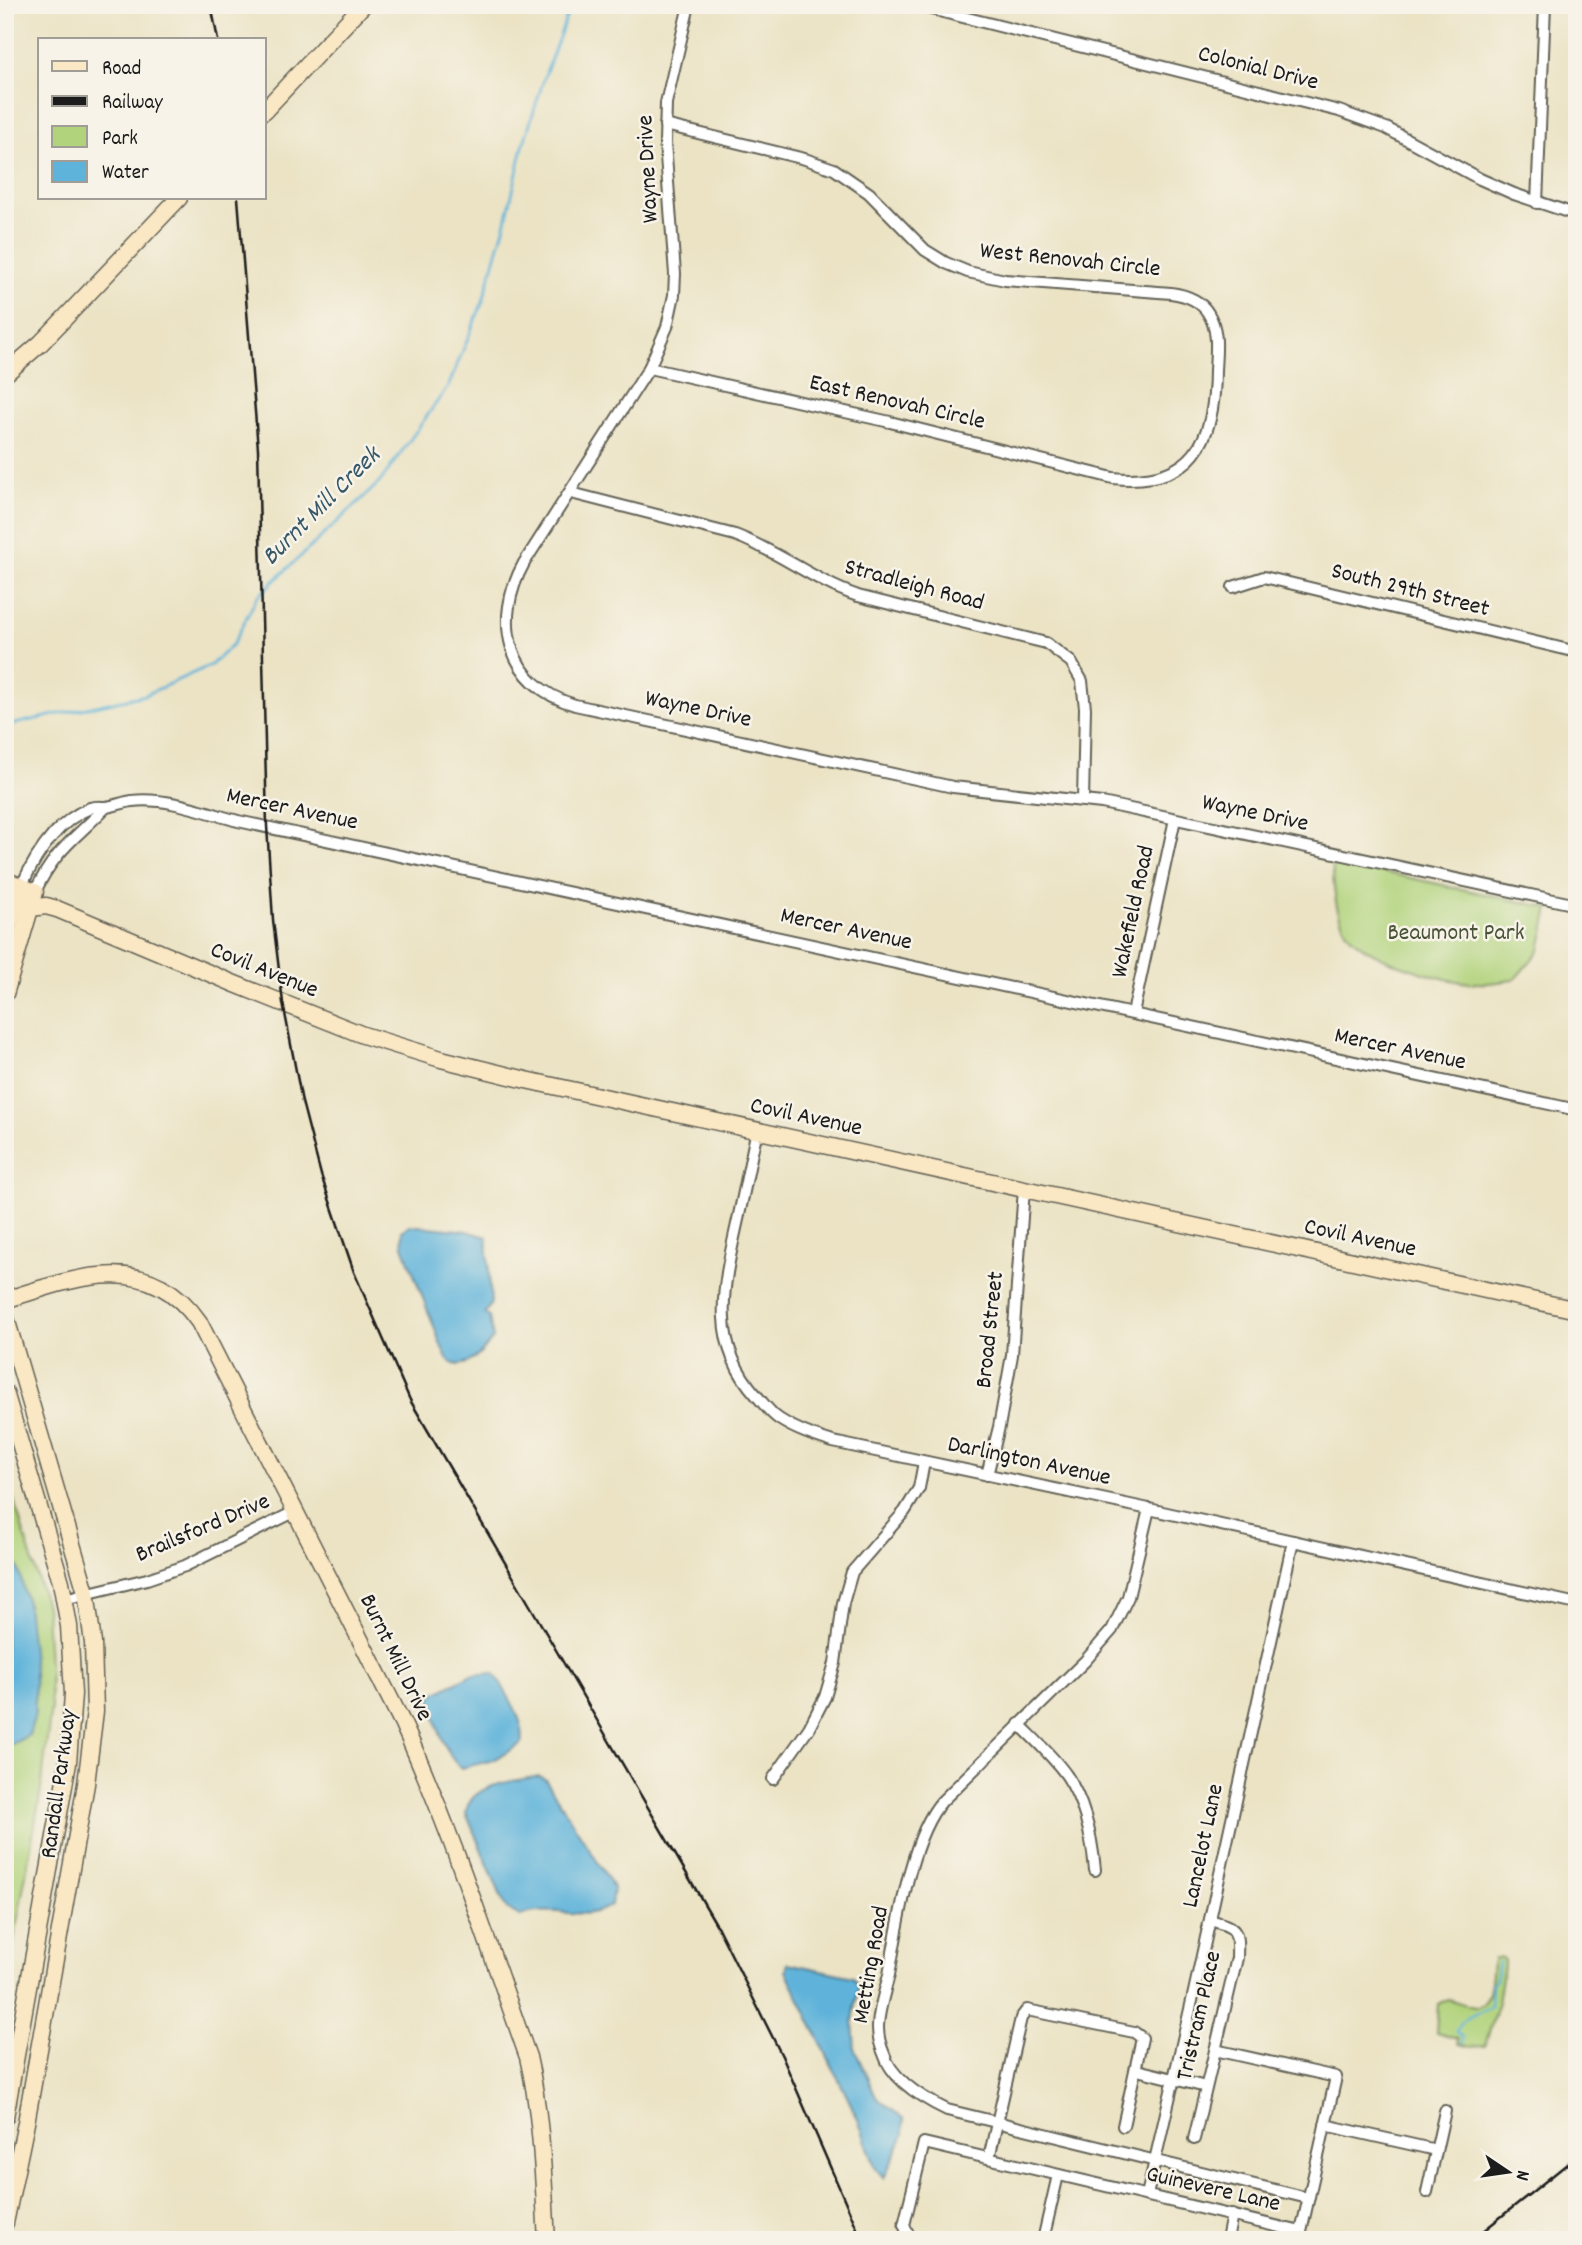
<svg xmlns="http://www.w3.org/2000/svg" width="1582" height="2245" viewBox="0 0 1582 2245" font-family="Dekko,sans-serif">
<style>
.green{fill:#b1d37b;stroke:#66784c;stroke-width:2}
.water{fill:#5eb3da;stroke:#3d687b;stroke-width:2}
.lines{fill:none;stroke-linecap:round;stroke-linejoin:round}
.stream{stroke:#5eb3da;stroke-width:2.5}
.street-casing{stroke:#646257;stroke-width:14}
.secondary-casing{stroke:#646257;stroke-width:19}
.street{stroke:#fff;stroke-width:10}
.secondary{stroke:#fae7c3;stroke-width:16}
.rail{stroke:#1c1c1c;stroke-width:2.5}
.labels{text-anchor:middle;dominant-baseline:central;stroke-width:5;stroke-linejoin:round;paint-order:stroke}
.street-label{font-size:24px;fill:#1c1c1c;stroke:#f7f3e8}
.park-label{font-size:24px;fill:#495338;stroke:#f7f3e8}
.water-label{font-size:26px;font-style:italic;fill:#365868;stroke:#f7f3e8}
</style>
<rect width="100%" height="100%" fill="#f7f3e8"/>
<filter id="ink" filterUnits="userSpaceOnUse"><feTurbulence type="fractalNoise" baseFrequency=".0143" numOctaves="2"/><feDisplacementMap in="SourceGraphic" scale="14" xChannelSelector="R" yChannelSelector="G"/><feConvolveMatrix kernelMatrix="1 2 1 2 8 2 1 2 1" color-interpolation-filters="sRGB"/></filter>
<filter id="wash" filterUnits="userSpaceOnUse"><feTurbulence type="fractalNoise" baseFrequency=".00686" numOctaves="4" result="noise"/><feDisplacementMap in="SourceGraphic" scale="28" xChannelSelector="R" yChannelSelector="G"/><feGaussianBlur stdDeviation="1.57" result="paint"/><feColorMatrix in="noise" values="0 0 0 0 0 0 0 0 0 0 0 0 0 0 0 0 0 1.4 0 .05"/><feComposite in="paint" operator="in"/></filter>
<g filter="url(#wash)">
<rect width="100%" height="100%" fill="#ebe3c4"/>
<g class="green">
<path d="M1332 861 1549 908 1540 950 1514 980C1502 981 1489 984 1477 983 1446 983 1373 960 1352 938 1334 918 1334 887 1332 861Z"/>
<polygon points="5,1471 46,1606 51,1706 41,1790 5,1990"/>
<path d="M1500 1957 1504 1960V1966L1498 2002 1485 2046 1470 2047 1458 2044V2039L1436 2033 1438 2004 1448 1999C1456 2001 1467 2006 1475 2007 1492 2008 1492 1971 1493 1959Z"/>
</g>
<g class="water">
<path d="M409 1225 467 1231 487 1237 491 1303 485 1314 489 1317 493 1337C487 1349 463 1375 448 1360 445 1357 443 1349 441 1345L403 1246 402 1231Z"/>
<polygon points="5,1545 18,1567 27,1603 34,1670 35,1714 29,1735 5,1748"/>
<path d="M494 1673C505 1690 527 1723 522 1743L494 1760 461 1768C445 1756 432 1715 431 1695L470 1675Z"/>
<path d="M539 1776 545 1779 609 1880 613 1888 611 1905C589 1921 562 1909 537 1912 531 1912 525 1915 520 1916L506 1908 466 1813C469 1783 516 1781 539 1776Z"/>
<polygon points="788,1963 853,1977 859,1986 853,2021 855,2050 876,2097 904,2119 904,2135 884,2178 876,2169 857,2117 786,1971"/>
</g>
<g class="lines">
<g class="stream">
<polyline points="5,726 145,695 211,665 233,644 257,597 380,482 449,385 483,301 506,221 523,146 545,75 571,5"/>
<path d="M1462 2043 1463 2037 1456 2033C1460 2015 1478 2016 1491 2006L1492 1983 1496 1980 1499 1962"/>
</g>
</g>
</g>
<g filter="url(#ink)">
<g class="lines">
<g class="street-casing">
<g id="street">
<path d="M689 5 666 103 665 143 675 274 674 295 667 327 649 368 524 563C492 621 507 685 575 705L953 787 1102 803 1577 905"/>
<polyline points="915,5 1339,111 1386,128 1480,179 1514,194 1577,215"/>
<polyline points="1537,203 1545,5"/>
<path d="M649 368 890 422 1113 478C1193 486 1215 442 1215 370 1216 351 1219 330 1208 313 1200 300 1186 295 1171 293L1005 280 968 272 946 263 925 250 869 193 834 169 805 159 665 125"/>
<path d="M571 493 735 535C778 551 814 581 858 596L1046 643 1071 662 1082 681 1085 708 1083 801"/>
<polyline points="1233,587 1264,577 1577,652"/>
<path d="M21 887C35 856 57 821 90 808 96 806 101 807 106 807 115 806 124 802 132 801 167 797 205 812 238 821L1577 1110"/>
<path d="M35 892C55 849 76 838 106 807"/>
<polyline points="1133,1013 1175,819"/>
<path d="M757 1130C750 1161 744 1193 737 1224 723 1287 709 1343 757 1396 764 1404 770 1413 779 1419 796 1430 814 1436 833 1442L1149 1509 1577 1604"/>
<polyline points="987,1475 999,1427 1012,1355 1024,1189"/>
<path d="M1149 1509 1128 1597 1112 1630 1085 1661 942 1801C910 1837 898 1926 889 1975 885 1991 878 2011 878 2028 878 2036 881 2047 884 2054 892 2080 924 2099 947 2110L1308 2198"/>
<polyline points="64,1599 147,1579 185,1566 296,1511"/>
<path d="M1019 1724C1036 1741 1054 1757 1067 1776 1085 1803 1092 1838 1095 1870"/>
<polyline points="773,1779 809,1728 825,1697 835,1663 843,1603 852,1572 905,1511 919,1488 924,1462"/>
<polyline points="1137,2070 1206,2087"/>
<polyline points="1325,2125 1436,2150"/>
<path d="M1194 2139 1237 1958C1238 1929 1237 1928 1210 1920"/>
<polyline points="989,2158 1021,2018 1027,2010 1134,2032 1142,2038 1123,2126"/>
<polyline points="1427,2192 1445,2111"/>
<polyline points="1147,2195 1194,1992 1293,1541"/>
<polyline points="911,2240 904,2225 924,2143 1301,2232 1336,2077 1215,2050"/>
<polyline points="1043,2240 1058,2175"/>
<polyline points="1227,2240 1232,2215"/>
</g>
</g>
<g class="secondary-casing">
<g id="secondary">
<polyline points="264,111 363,5"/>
<polyline points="5,374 41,343 179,198"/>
<polyline points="5,880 30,890"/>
<polyline points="30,908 46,906 57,909 235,984 363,1035 441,1059 526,1080 1577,1310"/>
<polyline points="5,937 21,887"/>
<polyline points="5,994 35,892"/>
<path d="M5 1300C75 1278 148 1249 199 1322L403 1724C452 1832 488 1945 528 2057 542 2117 543 2178 547 2240"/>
<polyline points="5,1315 86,1592 93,1643 95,1711 86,1784 26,2123 5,2223"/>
<polyline points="5,1392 61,1582 69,1626 73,1694 68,1763 5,2117"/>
</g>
</g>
<use href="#street" class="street"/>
<use href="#secondary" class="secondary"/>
<g class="rail">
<polyline points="211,5 218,40"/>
<polyline points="238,198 258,449 267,826 273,920 283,1003 302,1102 321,1175 354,1272 410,1400 716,1924 782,2056 862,2240"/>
<polyline points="1472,2240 1577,2156"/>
</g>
</g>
</g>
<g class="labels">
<g class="street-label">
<text transform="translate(1258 69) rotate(14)">Colonial Drive</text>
<text transform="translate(649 169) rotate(-93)">Wayne Drive</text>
<text transform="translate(1070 261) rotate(6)">West Renovah Circle</text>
<text transform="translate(897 403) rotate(13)">East Renovah Circle</text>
<text transform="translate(914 586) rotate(15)">Stradleigh Road</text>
<text transform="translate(1410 591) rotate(14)">South 29th Street</text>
<text transform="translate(698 710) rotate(12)">Wayne Drive</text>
<text transform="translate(292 810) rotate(12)">Mercer Avenue</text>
<text transform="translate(1255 814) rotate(12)">Wayne Drive</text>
<text transform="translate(1134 912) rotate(-78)">Wakefield Road</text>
<text transform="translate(846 930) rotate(12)">Mercer Avenue</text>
<text transform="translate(264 971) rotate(22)">Covil Avenue</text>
<text transform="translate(1400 1050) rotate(12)">Mercer Avenue</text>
<text transform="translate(806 1118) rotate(12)">Covil Avenue</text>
<text transform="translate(1360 1239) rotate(12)">Covil Avenue</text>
<text transform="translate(991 1330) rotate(-84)">Broad Street</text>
<text transform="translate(1029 1462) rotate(12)">Darlington Avenue</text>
<text transform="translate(203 1529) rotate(-23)">Brailsford Drive</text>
<text transform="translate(395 1658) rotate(64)">Burnt Mill Drive</text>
<text transform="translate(60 1784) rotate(-82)">Randall Parkway</text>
<text transform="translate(1204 1846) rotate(-78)">Lancelot Lane</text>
<text transform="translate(872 1965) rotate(-80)">Metting Road</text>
<text transform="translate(1200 2016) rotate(-77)">Tristram Place</text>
<text transform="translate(1213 2190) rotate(13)">Guinevere Lane</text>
</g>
<g class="park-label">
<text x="1456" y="934">Beaumont Park</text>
</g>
<g class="water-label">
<text transform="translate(322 507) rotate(-45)">Burnt Mill Creek</text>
</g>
</g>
<rect width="1582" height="2245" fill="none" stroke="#f7f3e8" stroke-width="28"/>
<rect x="38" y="38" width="228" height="161" fill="#f7f3e8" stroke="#9f9d96" stroke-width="2"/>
<rect x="52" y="61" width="35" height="10" fill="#fae7c3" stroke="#9f9d96" stroke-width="2"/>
<text x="102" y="74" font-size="21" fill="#1c1c1c">Road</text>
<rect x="52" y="96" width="35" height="10" fill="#1c1c1c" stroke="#9f9d96" stroke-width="2"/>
<text x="102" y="108" font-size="21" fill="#1c1c1c">Railway</text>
<rect x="52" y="126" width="35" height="21" fill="#b1d37b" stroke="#9f9d96" stroke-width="2"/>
<text x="102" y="144" font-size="21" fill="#1c1c1c">Park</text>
<rect x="52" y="161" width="35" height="21" fill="#5eb3da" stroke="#9f9d96" stroke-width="2"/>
<text x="102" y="178" font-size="21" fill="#1c1c1c">Water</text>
<g transform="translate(1508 2172) rotate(103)" stroke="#f7f3e8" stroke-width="5" paint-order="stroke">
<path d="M0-5L12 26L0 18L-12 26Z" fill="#1c1c1c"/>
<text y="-10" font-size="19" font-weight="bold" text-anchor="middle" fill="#1c1c1c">N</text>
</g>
</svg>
